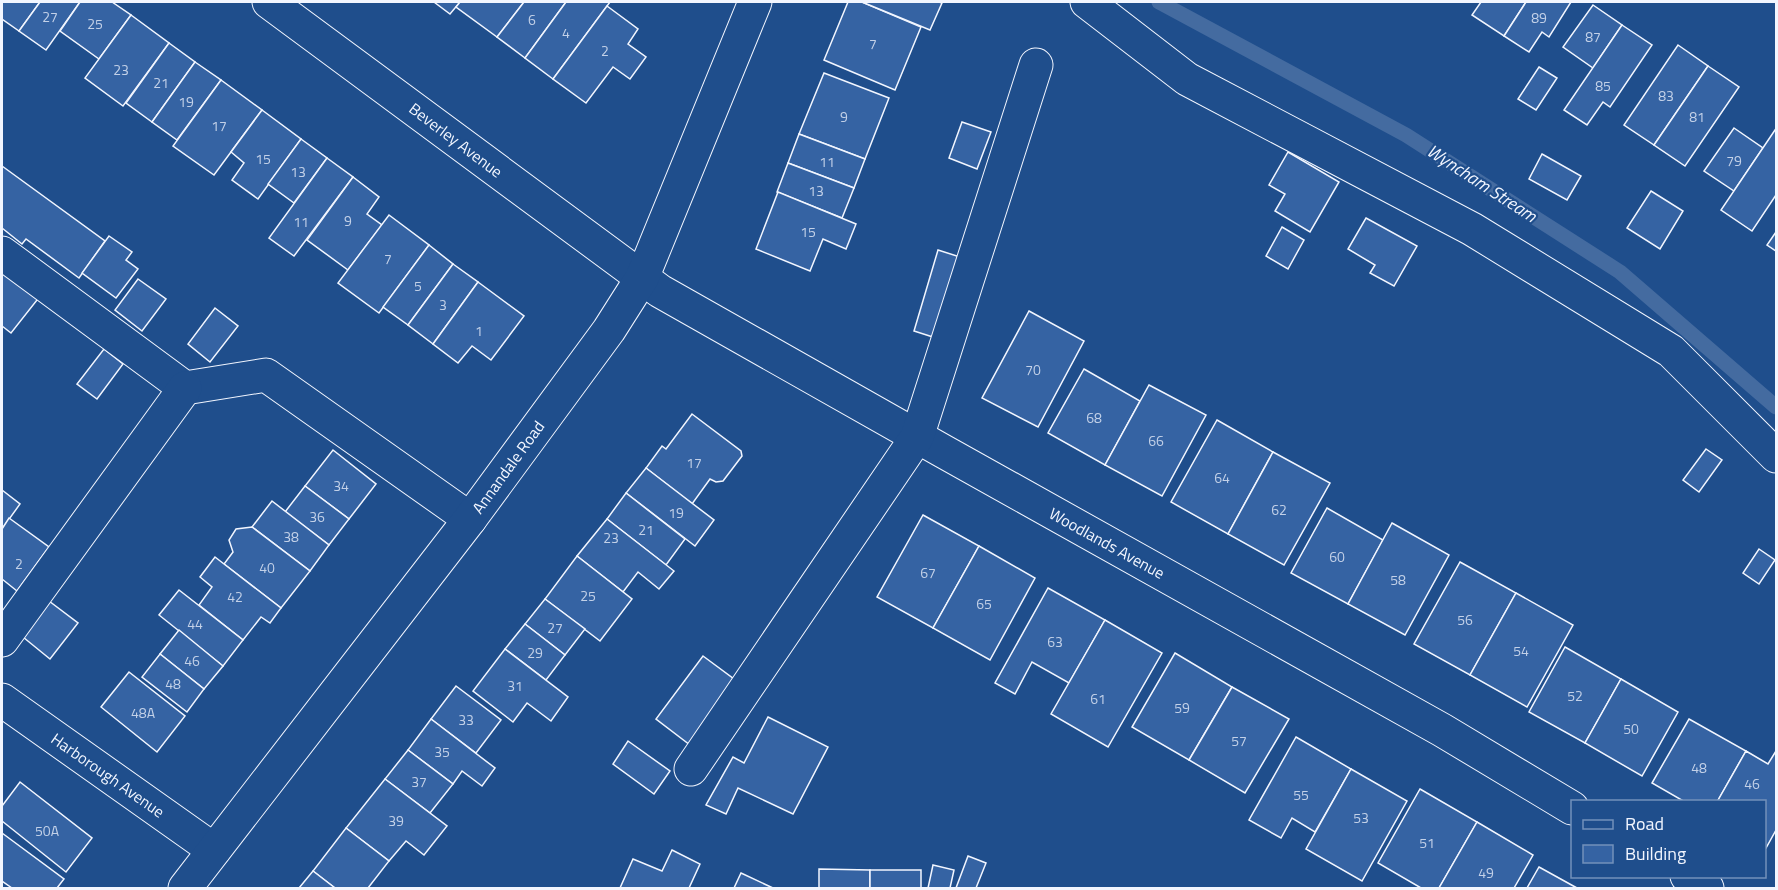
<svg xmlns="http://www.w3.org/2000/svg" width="1778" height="890" viewBox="0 0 1778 890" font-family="'Titillium Web',sans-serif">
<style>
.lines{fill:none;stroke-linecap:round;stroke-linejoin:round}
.stream{stroke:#446ba0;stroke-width:15}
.building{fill:#3563a3;stroke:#f2f6ff;stroke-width:1.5}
.minor-casing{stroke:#f2f6ff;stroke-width:35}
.minor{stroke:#1f4e8c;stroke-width:33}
.labels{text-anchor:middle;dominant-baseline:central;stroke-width:4.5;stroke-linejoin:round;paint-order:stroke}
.number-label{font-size:14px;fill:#c3d1e8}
.street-label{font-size:16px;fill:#f2f6ff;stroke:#1f4e8c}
.water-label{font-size:18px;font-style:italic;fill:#f2f6ff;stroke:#1f4e8c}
</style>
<rect width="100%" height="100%" fill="#1f4e8c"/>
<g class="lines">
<polyline class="stream" points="1159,2 1406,135 1620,272 1776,407"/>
</g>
<g class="building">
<polygon points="2,2 40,2 19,31 2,19"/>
<polygon points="40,2 80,2 46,50 19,31"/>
<polygon points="80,2 112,2 131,15 99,59 60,31"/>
<polygon points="434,2 460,2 450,14"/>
<polygon points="460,2 524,2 497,37 456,7"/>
<polygon points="524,2 566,2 525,58 497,37"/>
<polygon points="566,2 610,2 553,79 525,58"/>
<polygon points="848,2 862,2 921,27 895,90 824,60"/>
<polygon points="862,2 939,2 942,3 930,30"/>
<polygon points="1481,2 1526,2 1504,36 1472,15"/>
<polygon points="1526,2 1571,2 1549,37 1542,32 1529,52 1504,36"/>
<polygon points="1593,5 1622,25 1593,68 1563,47"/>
<polygon points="607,6 638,29 628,44 646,57 630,79 613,67 586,103 553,79"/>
<polygon points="131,15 169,43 123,106 85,78"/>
<polygon points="1622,25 1652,45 1610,107 1603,102 1587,125 1564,110"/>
<polygon points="169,43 195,62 152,122 126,103"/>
<polygon points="1678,45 1708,66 1654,145 1624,125"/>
<polygon points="195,62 221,80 177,140 152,122"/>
<polygon points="1708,66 1739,87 1685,166 1654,145"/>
<polygon points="1539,67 1557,78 1536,110 1518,99"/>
<polygon points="824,73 889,98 865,159 799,134"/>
<polygon points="221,80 262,110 214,175 173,146"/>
<polygon points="262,110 301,139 258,199 232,180 244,163 231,152"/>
<polygon points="962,122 991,132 977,169 949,158"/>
<polygon points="1734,128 1763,148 1734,191 1704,171"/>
<polygon points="1775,130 1776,131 1776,195 1752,231 1721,210"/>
<polygon points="799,134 865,159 854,188 788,163"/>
<polygon points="301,139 327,158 294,203 268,184"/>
<polygon points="1288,152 1339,182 1310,232 1275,211 1285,194 1269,185"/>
<polygon points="1542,154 1581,176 1567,200 1529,179"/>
<polygon points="327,158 353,177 294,256 269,238"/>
<polygon points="788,163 854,188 842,218 777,192"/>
<polygon points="2,166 105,241 79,278 26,239 22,244 2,228"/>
<polygon points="353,177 379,197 367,214 382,225 348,270 307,240"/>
<polygon points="1651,191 1683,211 1660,249 1627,228"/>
<polygon points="778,192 856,224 846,249 823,239 810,271 756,249"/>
<polygon points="389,215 429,245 379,313 338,283"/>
<polygon points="1366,218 1417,246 1394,286 1370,273 1375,265 1348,249"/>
<polygon points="1282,227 1304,240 1288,269 1266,256"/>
<polygon points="1776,232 1776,251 1767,245"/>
<polygon points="109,236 132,252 126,260 138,269 116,298 82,273"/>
<polygon points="429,245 453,264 408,325 383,307"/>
<polygon points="938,250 960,257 936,338 914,331"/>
<polygon points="453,264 478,282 433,344 408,325"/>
<polygon points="2,268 41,295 11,333 2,326"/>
<polygon points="138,279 166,299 142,331 115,310"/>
<polygon points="478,282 524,316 491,360 472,346 458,363 433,344"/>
<polygon points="215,308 238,326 210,362 188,344"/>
<polygon points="1029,311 1084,341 1038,427 982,398"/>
<polygon points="104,349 123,364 97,399 77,384"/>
<polygon points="1084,369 1140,401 1105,465 1048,433"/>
<polygon points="1149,385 1206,415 1162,496 1105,465"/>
<polygon points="692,414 741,451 742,456 723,481 716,482 710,479 692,504 646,468 662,446 666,449"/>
<polygon points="1217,420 1273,452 1228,534 1171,502"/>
<polygon points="1706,449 1722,460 1699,492 1683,480"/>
<polygon points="333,450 376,484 349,519 305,486"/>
<polygon points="1273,452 1330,483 1284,565 1228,534"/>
<polygon points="646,468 714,520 695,546 626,493"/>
<polygon points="305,486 349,519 329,545 285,512"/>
<polygon points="2,490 20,504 2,529"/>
<polygon points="626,493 685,539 666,565 607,519"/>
<polygon points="272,501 329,545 310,571 252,527"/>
<polygon points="1327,508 1383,540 1348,604 1291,573"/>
<polygon points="923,515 979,546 933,628 877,597"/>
<polygon points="9,518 49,547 17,591 2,579 2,529"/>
<polygon points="607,519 674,571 659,589 638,572 623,592 577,556"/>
<polygon points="1392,523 1449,555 1405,635 1348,604"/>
<polygon points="252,527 310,571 281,608 224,564 233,552 229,540 236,529"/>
<polygon points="979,546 1035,578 990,660 933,628"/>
<polygon points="1759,549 1775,560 1759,584 1743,573"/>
<polygon points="577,556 632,599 600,641 545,599"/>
<polygon points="215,557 281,608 270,623 261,617 243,640 199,605 212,587 200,577"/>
<polygon points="1460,562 1516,593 1470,675 1414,644"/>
<polygon points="1048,588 1105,620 1069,683 1032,662 1015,694 995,683"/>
<polygon points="179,590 243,640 223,666 159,615"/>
<polygon points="1516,593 1573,625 1527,707 1470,675"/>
<polygon points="45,598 78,623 50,659 18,633"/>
<polygon points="545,599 585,629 565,655 525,624"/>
<polygon points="1105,620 1162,653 1108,747 1051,714"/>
<polygon points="525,624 565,655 546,680 505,649"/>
<polygon points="179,630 223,666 204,689 160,654"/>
<polygon points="1565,647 1621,679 1585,743 1529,712"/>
<polygon points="505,649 568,697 551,721 527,703 513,722 473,691"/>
<polygon points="1175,653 1232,687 1189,760 1132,727"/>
<polygon points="160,654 204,689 187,712 142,677"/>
<polygon points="703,656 738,682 690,745 656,719"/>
<polygon points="129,672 185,716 157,752 101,707"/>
<polygon points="1621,679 1678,712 1642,776 1585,743"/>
<polygon points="456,686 501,720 476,753 431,719"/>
<polygon points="1232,687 1289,719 1245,793 1189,760"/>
<polygon points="768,717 828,747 793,814 738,788 726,814 706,805 733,757 744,763"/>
<polygon points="431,719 495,768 482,786 462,771 453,784 408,750"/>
<polygon points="1689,719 1746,751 1717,802 1685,802 1652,783"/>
<polygon points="1296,737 1351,769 1315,832 1292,818 1281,838 1249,820"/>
<polygon points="628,741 670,771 654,794 613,764"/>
<polygon points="408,750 453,784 430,813 385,779"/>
<polygon points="1746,751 1768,764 1776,751 1776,830 1766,848 1764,847 1764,802 1717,802"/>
<polygon points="1351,769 1407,801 1362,881 1306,849"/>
<polygon points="385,779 447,826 424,855 406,841 389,861 346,828"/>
<polygon points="20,782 92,838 66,872 2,821 2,806"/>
<polygon points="1420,789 1477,822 1439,888 1421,888 1378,863"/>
<polygon points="1477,822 1533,855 1514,888 1439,888"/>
<polygon points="346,828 389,861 368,888 335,888 313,871"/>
<polygon points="2,833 64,879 57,888 12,888 2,881"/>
<polygon points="672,850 700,864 689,888 620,888 633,859 662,871"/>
<polygon points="968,856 986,863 976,888 956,888"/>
<polygon points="933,865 954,870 950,888 928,888"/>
<polygon points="1539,867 1577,888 1527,888"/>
<polygon points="819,869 870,870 870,888 819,888"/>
<rect x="870" y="870" width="51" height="18"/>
<polygon points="313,871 335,888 299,888"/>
<polygon points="741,873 773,888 734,888"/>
</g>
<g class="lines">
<g class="minor-casing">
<g id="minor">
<polyline points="269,2 660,291 941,450 1442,730 1572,808"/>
<polyline points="1087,2 1187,79 1472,229 1671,351 1776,456"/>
<polyline points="2,253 185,388 266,375 470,519"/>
<polyline points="2,640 185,388"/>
<polyline points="2,700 214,850"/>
<polyline points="691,769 917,437 1036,65"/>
<polyline points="1687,876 1707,888"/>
<polyline points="185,888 470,519 609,330 642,278 755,2"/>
</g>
</g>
<use href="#minor" class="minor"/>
</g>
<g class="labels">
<g class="number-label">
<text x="50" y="16">27</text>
<text x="1539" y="17">89</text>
<text x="532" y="19">6</text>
<text x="95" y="23">25</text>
<text x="566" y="32">4</text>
<text x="1593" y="36">87</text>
<text x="873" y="43">7</text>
<text x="605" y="50">2</text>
<text x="121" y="69">23</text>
<text x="161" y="82">21</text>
<text x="1603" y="85">85</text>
<text x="1666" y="95">83</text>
<text x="186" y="101">19</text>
<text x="844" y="116">9</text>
<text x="1697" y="116">81</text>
<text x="219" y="125">17</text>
<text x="263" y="158">15</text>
<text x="1734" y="160">79</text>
<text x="827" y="161">11</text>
<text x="298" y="171">13</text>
<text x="816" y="190">13</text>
<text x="348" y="220">9</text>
<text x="301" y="221">11</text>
<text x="808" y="231">15</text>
<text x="388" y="258">7</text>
<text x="418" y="285">5</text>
<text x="443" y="304">3</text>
<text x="479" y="330">1</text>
<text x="1033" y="369">70</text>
<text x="1094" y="417">68</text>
<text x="1156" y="440">66</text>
<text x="694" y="462">17</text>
<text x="1222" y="477">64</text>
<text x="341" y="485">34</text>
<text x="1279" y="509">62</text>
<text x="676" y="512">19</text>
<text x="317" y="516">36</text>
<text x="646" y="529">21</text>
<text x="291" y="536">38</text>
<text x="611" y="537">23</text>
<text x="1337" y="556">60</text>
<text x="19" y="563">2</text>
<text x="267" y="567">40</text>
<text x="928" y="572">67</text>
<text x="1398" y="579">58</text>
<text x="588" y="595">25</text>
<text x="235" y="596">42</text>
<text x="984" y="603">65</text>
<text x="1465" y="619">56</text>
<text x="195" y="623">44</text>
<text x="555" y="627">27</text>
<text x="1055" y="641">63</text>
<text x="1521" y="650">54</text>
<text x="535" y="652">29</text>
<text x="192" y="660">46</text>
<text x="173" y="683">48</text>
<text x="515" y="685">31</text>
<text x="1575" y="695">52</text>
<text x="1098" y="698">61</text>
<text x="1182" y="707">59</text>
<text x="143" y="712">48A</text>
<text x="466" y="719">33</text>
<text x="1631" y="728">50</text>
<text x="1239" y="740">57</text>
<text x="442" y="751">35</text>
<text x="1699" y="767">48</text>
<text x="419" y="781">37</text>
<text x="1752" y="783">46</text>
<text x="1301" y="794">55</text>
<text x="1361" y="817">53</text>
<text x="396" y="820">39</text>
<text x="47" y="830">50A</text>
<text x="1427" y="842">51</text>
<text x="1486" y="872">49</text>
</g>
<g class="street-label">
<text transform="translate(456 140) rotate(37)">Beverley Avenue</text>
<text transform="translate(508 467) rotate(-54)">Annandale Road</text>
<text transform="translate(1107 543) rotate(29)">Woodlands Avenue</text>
<text transform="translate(108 775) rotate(35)">Harborough Avenue</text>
</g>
<g class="water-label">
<text transform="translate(1482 183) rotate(33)">Wyncham Stream</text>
</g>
</g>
<rect width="1778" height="890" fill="none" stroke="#f2f6ff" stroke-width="6"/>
<rect x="1571" y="800" width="195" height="78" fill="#1f4e8c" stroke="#7391ba" stroke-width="1.5"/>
<rect x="1583" y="820" width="30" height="9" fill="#1f4e8c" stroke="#7391ba" stroke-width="1.5"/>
<text x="1625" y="830" font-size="18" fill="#f2f6ff">Road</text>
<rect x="1583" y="845" width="30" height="18" fill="#3563a3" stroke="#7391ba" stroke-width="1.5"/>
<text x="1625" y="860" font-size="18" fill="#f2f6ff">Building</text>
</svg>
